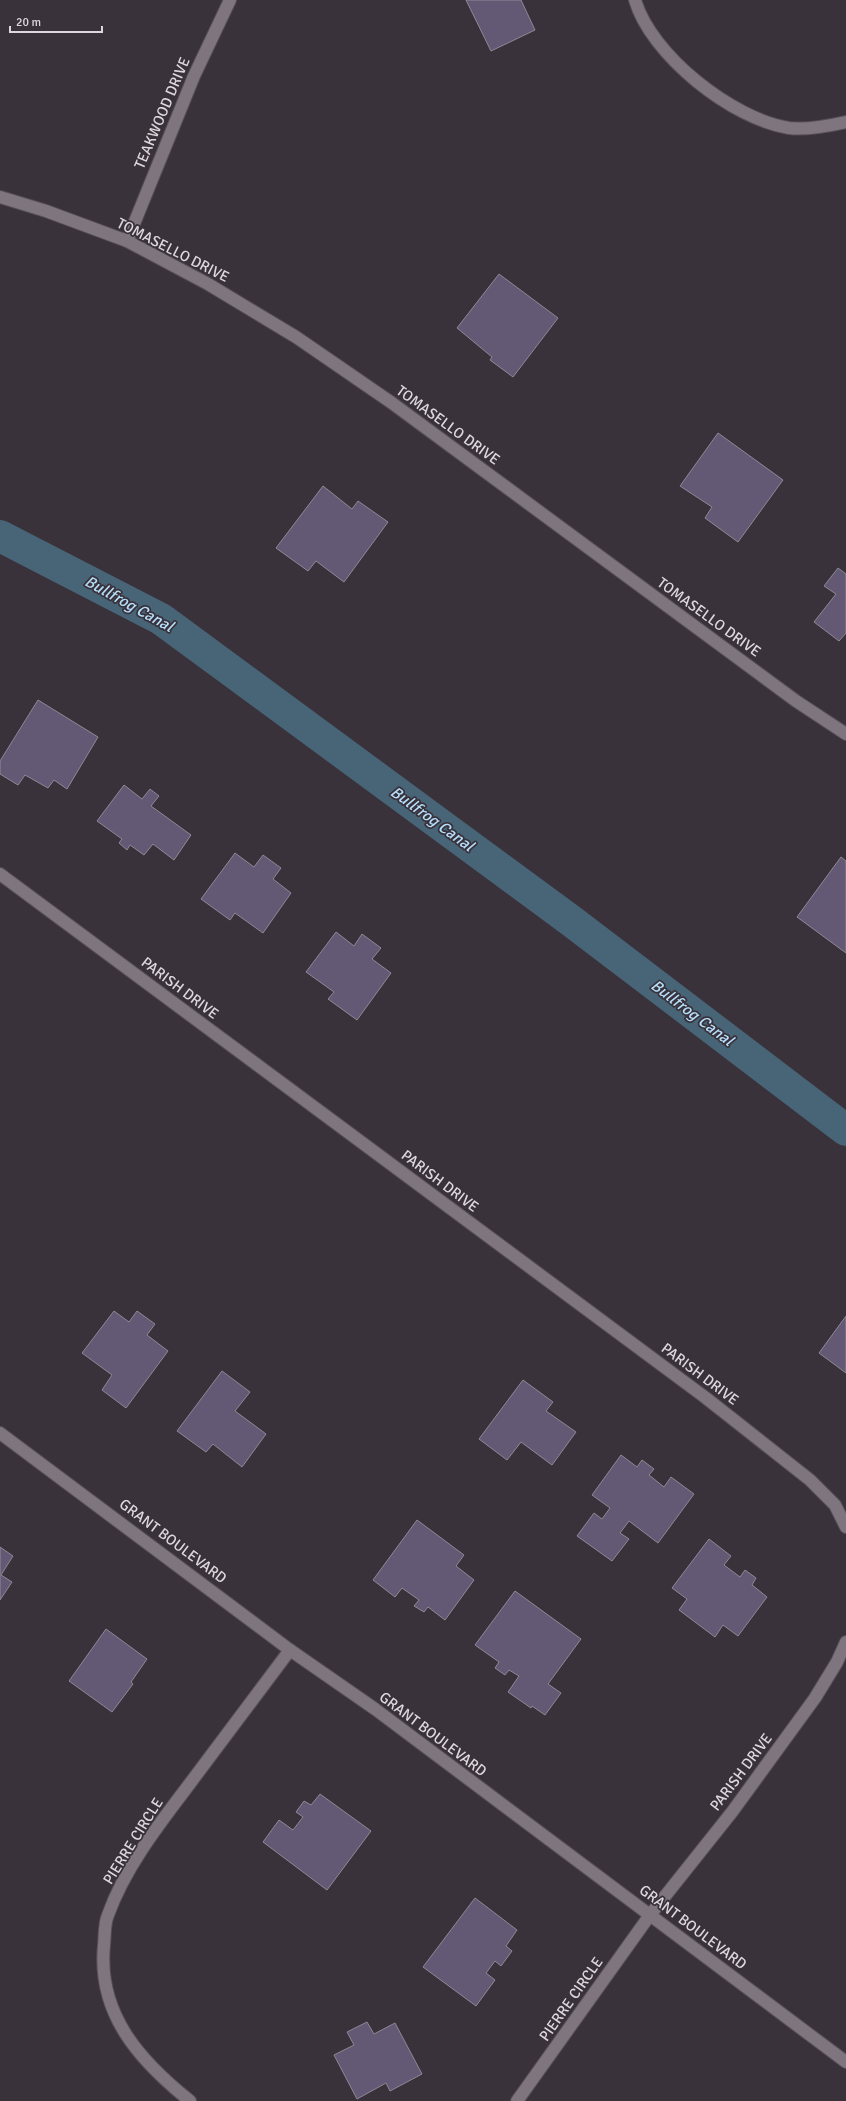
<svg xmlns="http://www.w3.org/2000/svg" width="846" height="2101" viewBox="0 0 846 2101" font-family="Signika,sans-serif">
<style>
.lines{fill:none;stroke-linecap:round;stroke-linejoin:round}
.canal{stroke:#486477;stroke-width:32}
.building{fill:#645974;stroke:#8e8995}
.street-casing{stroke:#574f57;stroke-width:14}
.street{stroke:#7e757f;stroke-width:12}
.labels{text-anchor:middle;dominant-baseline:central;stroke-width:3.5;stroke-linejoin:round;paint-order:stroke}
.street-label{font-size:15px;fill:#ded8de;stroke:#3a323b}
.water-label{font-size:16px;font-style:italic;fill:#b4defb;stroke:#3a323b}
</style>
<rect width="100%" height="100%" fill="#3a323b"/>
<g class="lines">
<polyline class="canal" points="0,536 161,619 570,920 846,1130"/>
</g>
<g class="building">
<polygon points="466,0 521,0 535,30 491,51"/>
<polygon points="499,274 558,318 513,377 490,360 492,357 457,328"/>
<polygon points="718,433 783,480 738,542 705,518 712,507 680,486"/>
<polygon points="323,486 352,509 358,501 388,522 344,582 316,561 308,571 276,548"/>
<polygon points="838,568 846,574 846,633 839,641 814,622 836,594 824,586"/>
<polygon points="38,700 98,737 67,789 54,780 48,788 25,775 18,785 0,774 0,761"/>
<polygon points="124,785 142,799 150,789 159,796 151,806 191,835 174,860 153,844 144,855 130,845 127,850 119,843 122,839 97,821"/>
<polygon points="235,853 254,867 263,855 281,868 273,879 291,893 263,933 235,913 230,920 201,899"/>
<polygon points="841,857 846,861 846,953 797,917"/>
<polygon points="336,932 354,946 362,934 381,948 372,959 391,973 357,1020 328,999 334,992 306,972"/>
<polygon points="114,1311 129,1322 137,1311 155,1324 147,1335 168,1351 126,1408 102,1390 112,1375 82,1353"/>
<polygon points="846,1316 846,1373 819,1353"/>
<polygon points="222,1371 250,1392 235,1411 266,1434 242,1467 213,1444 206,1452 177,1431"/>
<polygon points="523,1380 553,1402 546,1411 576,1432 552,1465 521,1442 507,1460 479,1439"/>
<polygon points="621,1455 637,1467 642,1460 654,1469 649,1475 664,1487 671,1477 694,1494 658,1543 629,1521 620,1533 629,1539 612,1561 577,1536 594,1513 602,1519 610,1508 592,1495"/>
<polygon points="417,1520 464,1555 456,1566 474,1580 445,1620 428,1607 424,1612 414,1606 419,1600 402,1588 395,1597 373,1580"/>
<polygon points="709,1539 731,1556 724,1565 740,1577 745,1570 756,1578 752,1585 767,1597 738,1636 723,1625 715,1637 679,1610 687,1599 672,1588"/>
<polygon points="0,1547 13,1556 1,1575 12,1582 0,1600"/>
<polygon points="515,1591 581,1639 548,1684 561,1693 545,1715 532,1706 531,1708 508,1692 519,1676 509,1670 505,1675 495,1668 499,1662 475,1645"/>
<polygon points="106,1629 147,1659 131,1682 133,1684 112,1712 69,1681"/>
<polygon points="320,1794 371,1831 327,1890 263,1842 279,1820 293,1830 303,1817 296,1812 304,1801 311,1805"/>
<polygon points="475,1898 517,1930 506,1946 512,1951 501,1966 495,1961 486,1973 495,1980 476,2006 423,1967"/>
<polygon points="367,2022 374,2034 395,2023 422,2074 390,2091 386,2083 357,2099 334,2055 354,2045 347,2032"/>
</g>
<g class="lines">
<g class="street-casing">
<g id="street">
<path d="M635 0C651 55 732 119 789 128 807 130 828 126 846 122"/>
<polyline points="0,197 46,211 127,241 208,284 296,337 392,403 796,701 846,734"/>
<polyline points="127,241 194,76 230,0"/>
<polyline points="0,874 706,1398 810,1480 835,1505 846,1527"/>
<polyline points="0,1433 290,1650 375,1709 846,2062"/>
<path d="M190 2101C140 2061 97 2014 104 1945 105 1936 104 1924 108 1915 124 1870 156 1828 185 1790 220 1743 255 1696 290 1650"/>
<polyline points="517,2101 650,1915 732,1812 815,1698 837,1662 846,1642"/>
</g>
</g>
<use href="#street" class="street"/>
</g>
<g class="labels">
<g class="street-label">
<text transform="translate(162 113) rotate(-67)">TEAKWOOD DRIVE</text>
<text transform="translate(173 250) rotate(27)">TOMASELLO DRIVE</text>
<text transform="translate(448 425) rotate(36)">TOMASELLO DRIVE</text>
<text transform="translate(709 617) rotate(36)">TOMASELLO DRIVE</text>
<text transform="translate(180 988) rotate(37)">PARISH DRIVE</text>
<text transform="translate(440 1181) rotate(37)">PARISH DRIVE</text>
<text transform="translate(700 1374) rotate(37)">PARISH DRIVE</text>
<text transform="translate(173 1541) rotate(37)">GRANT BOULEVARD</text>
<text transform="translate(433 1734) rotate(37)">GRANT BOULEVARD</text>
<text transform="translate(741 1772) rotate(-53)">PARISH DRIVE</text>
<text transform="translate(133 1841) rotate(-58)">PIERRE CIRCLE</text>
<text transform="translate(693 1927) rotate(37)">GRANT BOULEVARD</text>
<text transform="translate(571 1999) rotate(-55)">PIERRE CIRCLE</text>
</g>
<g class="water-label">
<text transform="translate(129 604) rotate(29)">Bullfrog Canal</text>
<text transform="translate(432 819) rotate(36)">Bullfrog Canal</text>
<text transform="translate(692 1013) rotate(37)">Bullfrog Canal</text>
</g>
</g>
<path d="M10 26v6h92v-6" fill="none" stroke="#ded8de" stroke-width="2"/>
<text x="16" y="26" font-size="12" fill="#ded8de" stroke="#3a323b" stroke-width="3" paint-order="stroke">20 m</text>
</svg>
